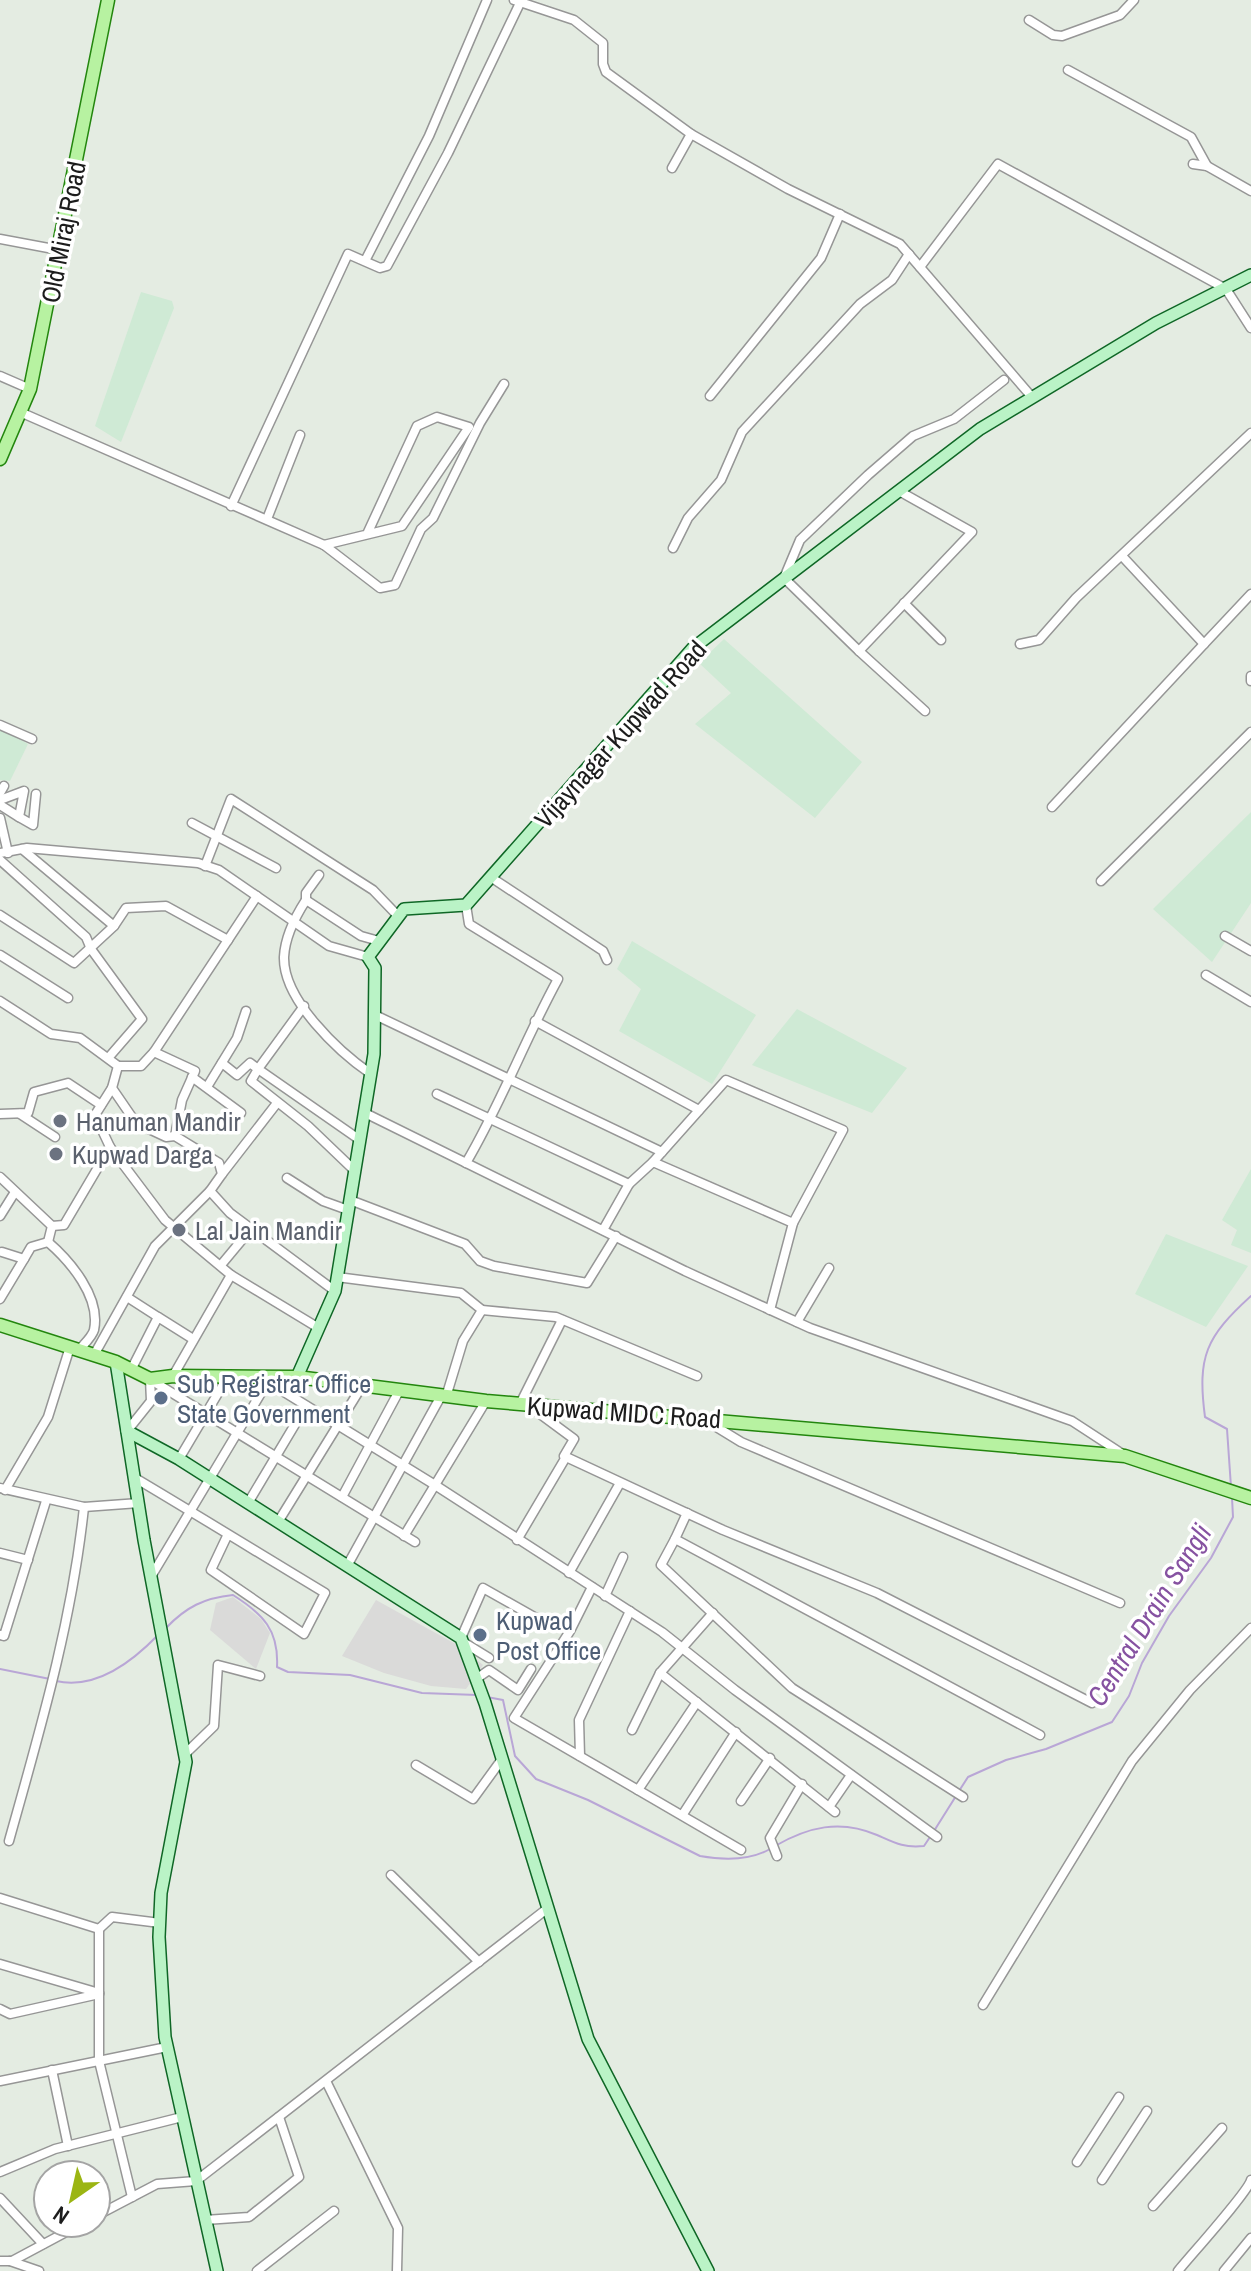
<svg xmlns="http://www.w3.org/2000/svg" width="1251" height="2271" viewBox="0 0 1251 2271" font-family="'Archivo Narrow',sans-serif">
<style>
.residential{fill:#dadad9}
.farmland{fill:#cfead5}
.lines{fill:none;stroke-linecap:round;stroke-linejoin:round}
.stream{stroke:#b9a6d6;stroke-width:2}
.street-casing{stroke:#969696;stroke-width:11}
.secondary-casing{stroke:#0f6726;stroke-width:14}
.primary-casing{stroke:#23860e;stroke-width:15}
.street{stroke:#fff;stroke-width:8}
.secondary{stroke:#baf3c6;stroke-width:11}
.primary{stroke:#b7f2a1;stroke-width:12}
.worship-dot{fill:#6b7280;stroke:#fff;stroke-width:3}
.service-dot{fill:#5c6f8a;stroke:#fff;stroke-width:3}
.labels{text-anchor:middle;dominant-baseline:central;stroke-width:7;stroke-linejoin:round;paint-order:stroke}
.street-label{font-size:26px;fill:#1c1c1c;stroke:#fff}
.worship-label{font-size:26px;fill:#5b616d;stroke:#fff;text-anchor:start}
.service-label{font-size:26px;fill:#4e5e75;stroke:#fff;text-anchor:start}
.water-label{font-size:28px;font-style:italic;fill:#8652a1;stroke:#fff}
</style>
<rect width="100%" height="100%" fill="#e4ece2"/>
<g class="residential">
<polygon points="233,1597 261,1619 270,1633 256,1669 210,1630 216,1603"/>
<polygon points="376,1600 461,1647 483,1665 466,1689 431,1686 384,1673 342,1656"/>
</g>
<g class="farmland">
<polygon points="141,292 172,301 174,308 121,442 95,426"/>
<polygon points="724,639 862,762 815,818 695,724 731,693 699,663"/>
<polygon points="0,728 28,744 10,781 0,780"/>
<polygon points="1251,812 1251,903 1212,962 1153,909"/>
<polygon points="632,941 756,1015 712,1084 619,1031 641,989 617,969"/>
<polygon points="797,1009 907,1068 872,1113 752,1065"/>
<polygon points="1251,1169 1251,1253 1231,1245 1237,1230 1222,1220"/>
<polygon points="1166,1234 1248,1266 1206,1327 1135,1294"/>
</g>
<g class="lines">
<g class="stream">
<path d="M1231 1487 1227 1429 1205 1417C1197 1356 1206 1337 1251 1296"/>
<path d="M166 1628C186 1607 204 1598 233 1595 263 1614 279 1630 277 1667L288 1672 350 1675 422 1693 477 1695"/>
<polyline points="0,1669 50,1679"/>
<path d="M56 1681C96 1690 132 1662 158 1635"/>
<path d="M487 1697 503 1700 515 1756 536 1779 588 1800 700 1856C723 1860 749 1861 770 1849"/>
<polyline points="959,1791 968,1777 1006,1760 1046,1749 1112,1722 1129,1696 1142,1663 1169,1616 1211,1558 1233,1517 1232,1498"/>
<polyline points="934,1831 956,1796"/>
<path d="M775 1846C808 1827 840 1819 877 1835 895 1843 903 1848 924 1846L930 1837"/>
</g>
<g class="street-casing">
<g id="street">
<polyline points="514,0 574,20 603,43 603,64 606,72 691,134 672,168"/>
<polyline points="1029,20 1053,35 1062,36 1120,15 1134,0"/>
<polyline points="1068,70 1191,137 1207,166"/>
<polyline points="691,134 788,189 900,244 1031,396"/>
<polyline points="1193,164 1207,166 1251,191"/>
<polyline points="0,239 59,250"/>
<polyline points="366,259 429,136 487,0"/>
<polyline points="920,267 998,164 1226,289 1251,328"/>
<polyline points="0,376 30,389"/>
<polyline points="710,396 821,258 840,214"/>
<polyline points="20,412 324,545 380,588 395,585 421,529 433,518 480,423 504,384"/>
<polyline points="899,491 972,532 859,651 784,578 800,540 868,475 913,436 954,419 1004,380"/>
<polyline points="231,506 348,254 380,268 387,266 448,153 520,3"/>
<polyline points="267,519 300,435"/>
<polyline points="324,545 402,526 469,427 437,417 417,426 368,532"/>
<polyline points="673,548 688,518 721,480 742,432 860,304 892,280 909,254"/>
<polyline points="1122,556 1204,644 1251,594"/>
<polyline points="904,603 941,640"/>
<polyline points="1020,644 1039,640 1076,598 1251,433"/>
<polyline points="859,651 925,711"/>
<polyline points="1251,676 1251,681"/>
<polyline points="0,725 32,739"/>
<polyline points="0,793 4,786"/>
<polyline points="0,800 24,791 19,817 33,825 36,794"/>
<polyline points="0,805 19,817"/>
<polyline points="1052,807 1204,644"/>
<polyline points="0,818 8,853"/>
<polyline points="192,823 276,868"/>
<polyline points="22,849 114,926 126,908 166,906 228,940"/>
<polyline points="0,853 27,848 198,863 219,870 329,946 368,957"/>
<polyline points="0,860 86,937 91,949 142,1019 109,1057"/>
<polyline points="205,866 231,799 373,890 398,916"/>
<polyline points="492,878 603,951 607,960"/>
<polyline points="1101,881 1251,732"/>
<polyline points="306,900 306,893 319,875"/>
<polyline points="0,915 74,963 114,926"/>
<polyline points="1225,936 1251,951"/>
<polyline points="0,955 68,998"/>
<polyline points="1206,975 1251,1002"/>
<polyline points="0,1001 51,1034 80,1038 118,1066 112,1088 136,1123 166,1137 175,1136 219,1163 222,1174 210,1191 230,1213 335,1291"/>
<polyline points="304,1006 258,1069 360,1140"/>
<polyline points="375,1015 662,1152"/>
<polyline points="535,1021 699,1110"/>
<polyline points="154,1052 257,896"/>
<polyline points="222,1063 237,1075 250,1063 258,1069 251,1081 308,1126 355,1171"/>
<polyline points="118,1066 141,1066 154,1052 195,1071 182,1100 175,1136"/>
<path d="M371 1074C339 1052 283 1000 284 957 285 936 295 917 306 900L361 936 379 941"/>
<polyline points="192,1077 241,1113"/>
<polyline points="207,1087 237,1038 246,1011"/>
<polyline points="437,1094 629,1184 603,1230"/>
<polyline points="365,1113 685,1271 810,1328 1072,1421 1121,1453"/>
<polyline points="0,1114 28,1113 34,1092 68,1083 101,1105"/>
<polyline points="20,1114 55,1137"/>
<polyline points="110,1147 95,1115 112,1088"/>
<polyline points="653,1162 726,1080 843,1130 793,1223"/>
<path d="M466 1163C501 1104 525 1039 558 979L469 924 466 905"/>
<polyline points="222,1174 277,1103"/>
<polyline points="0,1177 52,1226 48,1242"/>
<polyline points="287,1178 323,1201 348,1210"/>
<polyline points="629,1184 653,1162 793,1223 770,1310"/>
<polyline points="350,1200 465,1244 480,1261 494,1266 587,1283 616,1236"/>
<polyline points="0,1216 15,1192"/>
<polyline points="52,1226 64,1225 110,1147 165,1220 231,1275 317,1327"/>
<path d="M48 1242C70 1261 101 1297 94 1330 92 1337 84 1344 79 1350"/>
<polyline points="24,1259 31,1247 48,1242"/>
<polyline points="221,1265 251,1229"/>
<polyline points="337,1277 461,1293 482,1310 463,1341 446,1397"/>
<polyline points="127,1297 158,1317"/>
<polyline points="0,1299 24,1259 2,1252"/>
<polyline points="482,1310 556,1317 697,1376"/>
<polyline points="797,1322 829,1268"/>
<polyline points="94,1355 155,1246 210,1191"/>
<polyline points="131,1370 158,1317 193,1339"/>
<polyline points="173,1376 231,1275"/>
<polyline points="151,1380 415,1542"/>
<polyline points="268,1382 435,1485 662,1632 735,1690 937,1837"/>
<polyline points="520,1404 562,1320"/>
<polyline points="528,1405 574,1439 564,1456 723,1530 877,1593 1092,1703"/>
<polyline points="710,1423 741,1442 1120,1603"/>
<polyline points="127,1431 151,1401 150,1379"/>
<polyline points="179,1459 227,1378"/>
<path d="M135 1478C199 1516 262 1555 325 1593L304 1634 211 1570 228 1534"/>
<polyline points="0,1488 84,1507 139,1503"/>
<polyline points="5,1490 48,1417 70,1347"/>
<polyline points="342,1497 399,1391"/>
<polyline points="248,1503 306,1406"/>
<polyline points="687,1513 675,1539 1040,1735"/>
<polyline points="278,1522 362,1386"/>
<polyline points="404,1536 486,1401"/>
<polyline points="675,1539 661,1565 792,1688 963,1797"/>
<polyline points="517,1540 566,1457"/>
<polyline points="0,1553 28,1560"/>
<polyline points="347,1566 441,1396"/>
<polyline points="569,1573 620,1483"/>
<polyline points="152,1575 270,1378"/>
<polyline points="592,1587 570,1631 514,1718 638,1790 697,1702"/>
<polyline points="605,1596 623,1557"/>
<polyline points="713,1613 660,1673 835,1812"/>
<polyline points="0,1635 4,1636 46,1501"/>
<polyline points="461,1638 483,1588 545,1623"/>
<polyline points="463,1642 489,1658"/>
<polyline points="476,1679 489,1670 518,1690 531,1669"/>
<polyline points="632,1730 660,1673"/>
<polyline points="185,1754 214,1726 218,1665 260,1676"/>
<polyline points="580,1756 579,1720 630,1611"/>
<polyline points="416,1765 473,1799 502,1759"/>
<polyline points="638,1790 741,1850"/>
<polyline points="741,1801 770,1758"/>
<polyline points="829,1807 851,1775"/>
<polyline points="683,1814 736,1732"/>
<path d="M9 1841C40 1730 72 1622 84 1507"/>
<polyline points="777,1856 770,1838 802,1784"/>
<polyline points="391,1875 479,1962"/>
<polyline points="0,1898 99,1929 112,1917 160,1923"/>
<polyline points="99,1929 99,2061 132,2197"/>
<polyline points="0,1964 99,1993"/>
<polyline points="983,2005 1132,1761 1190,1690 1251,1628"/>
<polyline points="0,2009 10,2014 99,1994"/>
<polyline points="52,2070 68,2146"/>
<polyline points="0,2081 167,2047"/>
<polyline points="326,2081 398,2228 397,2271"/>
<polyline points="1077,2162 1119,2097"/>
<polyline points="0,2172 55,2149 182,2117"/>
<polyline points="1102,2180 1147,2111"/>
<polyline points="0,2198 43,2244"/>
<polyline points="1153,2206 1222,2128"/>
<polyline points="96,2216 157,2184 196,2181 548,1908"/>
<polyline points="205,2220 249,2217 299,2177 279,2117"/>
<polyline points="0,2261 12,2261 83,2223"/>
<polyline points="10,2261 39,2271"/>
<polyline points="257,2271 334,2211"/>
<path d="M1178 2271C1191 2255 1248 2192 1251 2180"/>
<polyline points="1224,2271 1251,2238"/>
</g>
</g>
<g class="secondary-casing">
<g id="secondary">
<polyline points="116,1362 144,1540 186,1762 161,1893 159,1937 165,2037 217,2271"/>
<polyline points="297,1377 335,1291 374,1054 375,968 368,957 404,909 466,905 693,648 980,429 1156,323 1251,275"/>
<polyline points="127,1431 179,1459 461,1638 485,1703 588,2039 708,2271"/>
</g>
</g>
<g class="primary-casing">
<g id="primary">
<polyline points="0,459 30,389 108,0"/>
<polyline points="0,1325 116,1362 150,1379 173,1376 297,1377 486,1401 1125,1456 1251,1498"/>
</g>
</g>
<use href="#street" class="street"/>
<use href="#secondary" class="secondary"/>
<use href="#primary" class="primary"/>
</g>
<g class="worship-dot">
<circle cx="60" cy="1121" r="8"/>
<circle cx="56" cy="1154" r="8"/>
<circle cx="179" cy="1230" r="8"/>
</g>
<g class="service-dot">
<circle cx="161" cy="1398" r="8"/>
<circle cx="480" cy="1635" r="8"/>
</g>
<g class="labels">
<g class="street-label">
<text transform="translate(63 232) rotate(-79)">Old Miraj Road</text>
<text transform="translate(620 734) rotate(-48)">Vijaynagar Kupwad Road</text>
<text transform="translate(624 1412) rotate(4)">Kupwad MIDC Road</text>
</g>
<g class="worship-label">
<text x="76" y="1121">Hanuman Mandir</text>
<text x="72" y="1154">Kupwad Darga</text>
<text x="195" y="1230">Lal Jain Mandir</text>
</g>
<g class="service-label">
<text x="177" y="1383">Sub Registrar Office<tspan x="177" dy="30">State Government</tspan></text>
<text x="496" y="1620">Kupwad<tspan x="496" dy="30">Post Office</tspan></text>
</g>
<g class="water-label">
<text transform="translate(1149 1615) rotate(-58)">Central Drain Sangli</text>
</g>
</g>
<g transform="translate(72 2199) rotate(214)"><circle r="38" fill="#ffffff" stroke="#a4a4a4" stroke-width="2"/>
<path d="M0-6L14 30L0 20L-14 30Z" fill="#9bb513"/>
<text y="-12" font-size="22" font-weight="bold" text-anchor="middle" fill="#1c1c1c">N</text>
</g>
</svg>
